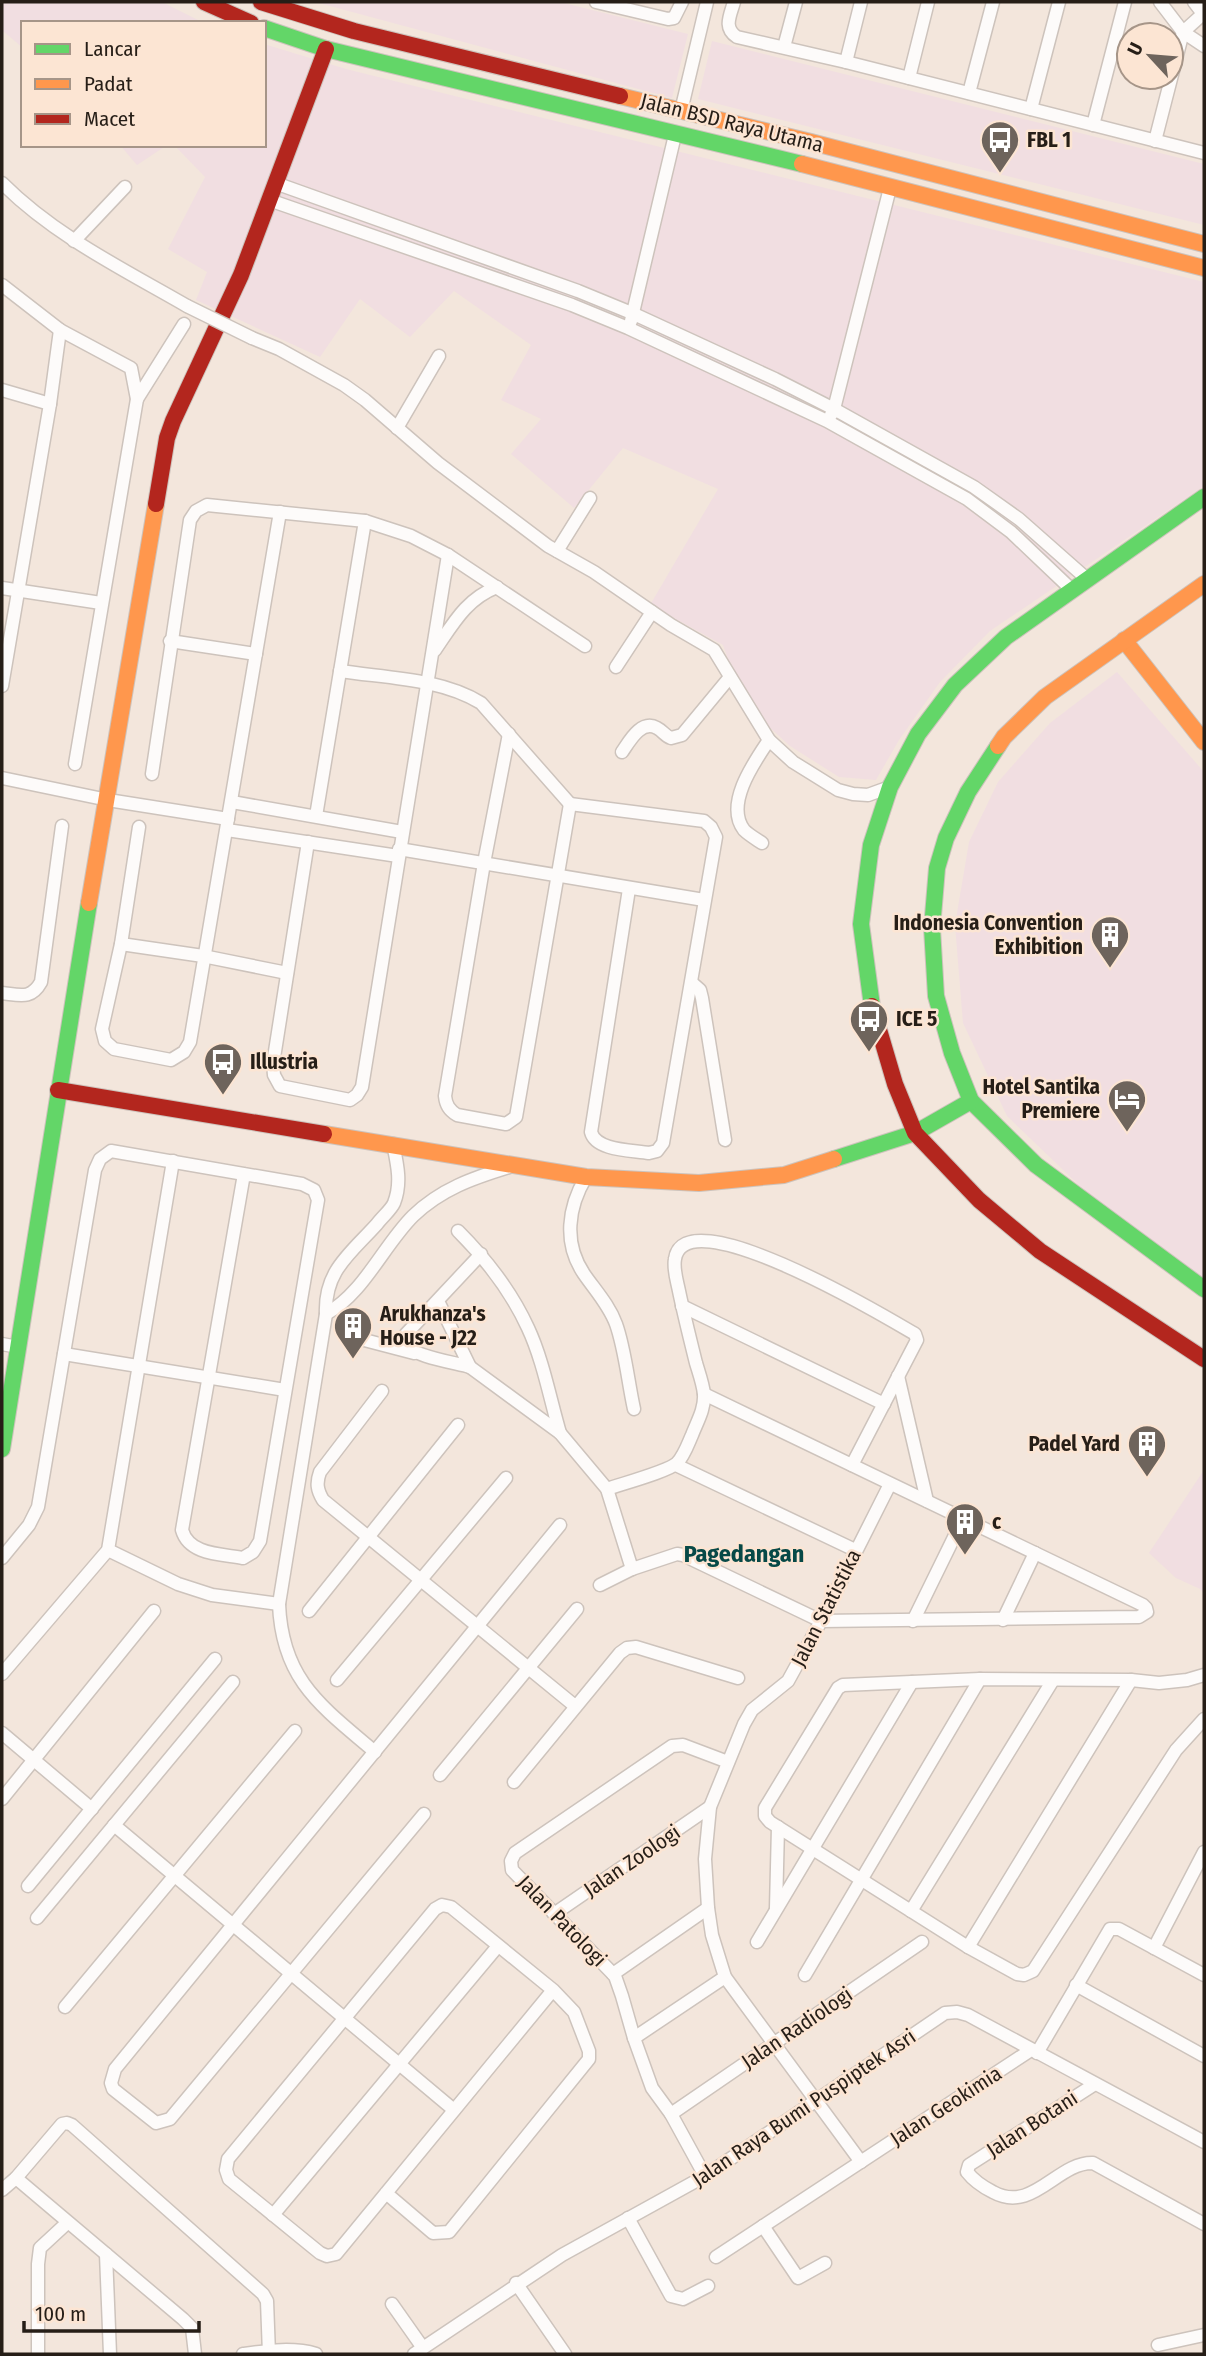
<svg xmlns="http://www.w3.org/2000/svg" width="1206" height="2356" viewBox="0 0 1206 2356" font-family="'Fira Sans Condensed',sans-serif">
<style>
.commercial{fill:#f1dee1}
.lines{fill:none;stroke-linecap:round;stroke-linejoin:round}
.street-casing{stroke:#cdc3bc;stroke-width:15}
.fast-casing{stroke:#cdc3bc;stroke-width:18}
.slow-casing{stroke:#cdc3bc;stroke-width:18}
.jam-casing{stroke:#cdc3bc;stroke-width:18}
.street{stroke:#fdfbfa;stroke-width:12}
.fast{stroke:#63d668;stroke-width:16}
.slow{stroke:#ff974d;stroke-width:16}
.jam{stroke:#b3261e;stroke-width:16}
.street-bridge-casing{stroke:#cdc3bc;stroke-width:15;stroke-linecap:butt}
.street-bridge{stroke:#fdfbfa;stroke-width:12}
.labels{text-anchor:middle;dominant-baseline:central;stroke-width:5;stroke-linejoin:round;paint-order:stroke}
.street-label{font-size:21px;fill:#261e17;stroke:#fce5d3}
.poi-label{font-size:21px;font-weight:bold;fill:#261e17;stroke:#fce5d3;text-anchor:start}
.quarter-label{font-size:24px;font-weight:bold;fill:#074947;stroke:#fce5d3}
</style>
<rect width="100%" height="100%" fill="#f3e6dc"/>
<g class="commercial">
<polygon points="2,2 162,2 204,23 23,23 23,48 2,30"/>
<polygon points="315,2 560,2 688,34 672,98"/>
<polygon points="712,41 1204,164 1204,225 698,99"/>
<polygon points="264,44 346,69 1204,282 1204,486 990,631 940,682 899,740 876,780 839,777 790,746 767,725 735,679 723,645 650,605 718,489 623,448 574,508 511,454 541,419 501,400 531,345 454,291 410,337 360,299 320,357 196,300 207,272 168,249 205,177 174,145 264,145"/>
<polygon points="120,145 167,145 137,165"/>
<polygon points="1117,672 1204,772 1204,1278 1083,1189 1007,1116 963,1023 955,925 969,842 998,782 1050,723"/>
<polygon points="1204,1470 1204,1593 1200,1589 1176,1578 1149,1553"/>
</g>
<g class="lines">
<g class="street-casing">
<g id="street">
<polyline points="596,2 668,19 674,18 682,2"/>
<path d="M734 2C730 16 723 28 737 37L846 62 1204 153"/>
<polyline points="1160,2 1183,32 1204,46"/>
<polyline points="1194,2 1204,15"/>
<polyline points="784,47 796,2"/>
<polyline points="846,62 861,2"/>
<polyline points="909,78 928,2"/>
<polyline points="969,93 993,2"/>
<polyline points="1031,109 1059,2"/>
<polyline points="681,111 707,2"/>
<polyline points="1093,125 1125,2"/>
<polyline points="1155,141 1183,32 1203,14"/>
<path d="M2 183C55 236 123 269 187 306"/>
<polyline points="278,184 578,291 634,314 775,379 834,409 974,487 1019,519 1087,579"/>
<polyline points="272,201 572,305 628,328 827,421 967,499 1011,532 1072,590"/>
<polyline points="74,241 125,187"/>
<polyline points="2,285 60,330 131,368 137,399 75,764"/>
<polyline points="631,321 675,135"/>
<polyline points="252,338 279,349 344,385 365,400 438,463 548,546 594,572 671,625 714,650 769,740 793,762 838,790 853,794 868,795 890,787"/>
<polyline points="2,390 50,404"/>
<polyline points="137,399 184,324"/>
<polyline points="831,415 834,409 890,188"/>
<polyline points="397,428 439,356"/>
<polyline points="557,551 590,498"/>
<polyline points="2,588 101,603"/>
<polyline points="170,641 256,654"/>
<path d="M435 650C453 624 466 599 497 587"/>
<polyline points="616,667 652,612"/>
<path d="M340 671C386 678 440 678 481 703L570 804"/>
<polyline points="2,686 50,404 60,330"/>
<path d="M509 734 484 863 445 1096C446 1105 449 1110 457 1115L506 1124 516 1117 570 804 704 821 711 827 716 837 663 1143 657 1151 649 1153C632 1150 596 1151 591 1132L629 889"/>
<path d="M622 752C629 742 641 719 657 728 663 731 665 736 671 738L682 735 730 677"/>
<polyline points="152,774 190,520 196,511 207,505 365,521 411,536 448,555 585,646"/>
<polyline points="2,778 108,800 228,819"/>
<polyline points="232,802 402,832"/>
<polyline points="316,816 365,521"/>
<polyline points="139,827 121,944 102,1029 105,1041 114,1049 171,1060 184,1052 190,1042 280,512"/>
<polyline points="227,830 398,856"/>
<polyline points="308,842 273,1064 274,1075 280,1086 350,1100 357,1095 362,1087 448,555"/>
<path d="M762 843C756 839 749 835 744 830 724 804 755 761 769 740"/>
<polyline points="399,849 704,900"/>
<polyline points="121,944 203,956 287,973"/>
<polyline points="692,983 700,990 702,998 725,1140"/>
<path d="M2 993C20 995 31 1000 41 982L62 826"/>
<path d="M586 1177C568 1207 563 1243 584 1274 595 1290 609 1305 616 1324 625 1349 628 1382 634 1409"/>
<path d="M458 1231C487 1260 511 1291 528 1328 543 1360 550 1399 560 1433"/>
<path d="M438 1301 470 1367C457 1363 412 1356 406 1345 404 1341 405 1338 406 1334L481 1254"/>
<polyline points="682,1306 884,1404"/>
<path d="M326 1314C364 1293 383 1246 413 1216 441 1189 473 1178 509 1167"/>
<polyline points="349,1336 414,1353"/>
<polyline points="2,1344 18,1347"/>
<polyline points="64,1354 285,1390"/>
<polyline points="470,1367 560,1433 607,1489 632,1569"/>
<polyline points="898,1376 927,1501"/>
<path d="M382 1391 320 1472C316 1483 317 1490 323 1500L575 1706"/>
<polyline points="676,1465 855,1550"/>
<path d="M607 1489C621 1484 669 1471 677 1463 684 1456 688 1444 692 1435 697 1422 705 1409 704 1394 703 1384 699 1373 696 1363 690 1339 684 1315 679 1291 677 1281 673 1269 675 1259 684 1196 886 1317 915 1334L917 1340 852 1465"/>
<polyline points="108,1550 178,1584 212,1595 279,1604"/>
<path d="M2 1558 29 1525 38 1507 95 1170 100 1159 111 1151 302 1184 314 1190 318 1200 260 1541 253 1552 243 1558C221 1554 189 1555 182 1530L244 1174"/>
<polyline points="600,1585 632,1569 677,1554 683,1555 821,1621 1139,1617 1147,1612 1146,1608 1143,1605 704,1394"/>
<polyline points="309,1611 458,1425"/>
<polyline points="1003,1620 1035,1553"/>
<polyline points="913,1621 963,1519"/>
<polyline points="2,1674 108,1550 173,1161"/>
<polyline points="1204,1675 1187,1680 1159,1683 1131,1680 980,1679 843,1685 838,1688 765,1808 765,1816 770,1822 968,1947 1017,1974 1024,1975 1033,1971 1176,1750 1204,1719"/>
<polyline points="337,1680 506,1478"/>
<polyline points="2,1733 92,1809"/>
<path d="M375 1752C321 1706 282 1680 279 1604L326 1314C324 1271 350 1254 377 1224 382 1217 391 1210 394 1203 402 1183 397 1163 393 1144"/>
<polyline points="440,1775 577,1609"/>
<polyline points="514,1782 620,1653 627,1648 636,1647 738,1678"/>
<polyline points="2,1799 154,1611"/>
<polyline points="424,1814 170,2119 156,2123 113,2089 111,2083 115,2069 560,1525"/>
<polyline points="114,1825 454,2110"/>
<polyline points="28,1886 215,1659"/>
<polyline points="776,1908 778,1827"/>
<polyline points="911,1911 1053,1680"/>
<polyline points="554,1914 710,1807"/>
<polyline points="37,1918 233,1682"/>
<polyline points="757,1942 912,1682"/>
<polyline points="968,1947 1131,1680"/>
<polyline points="1154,1948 1204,1852"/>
<polyline points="613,1974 708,1908"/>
<polyline points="805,1975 980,1679"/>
<polyline points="1076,1985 1204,2056"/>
<polyline points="65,2007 295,1731"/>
<polyline points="634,2038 725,1977"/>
<polyline points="1037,2053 1110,1929 1119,1929 1204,1975"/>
<path d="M1095 2084 969 2165 967 2172C974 2181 983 2187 993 2192 1033 2214 1057 2162 1093 2163L1204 2224"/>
<polyline points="671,2114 922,1942"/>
<polyline points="861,2162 725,1977 712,1935 708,1908 705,1859 710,1807 744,1724 752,1710 788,1681 821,1621 890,1484"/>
<polyline points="705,2176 671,2114 652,2088 634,2038 622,1996 615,1976 512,1870 511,1861 515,1853 672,1746 683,1745 728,1762"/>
<polyline points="16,2178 62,2124 67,2123 72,2125 263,2294 267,2301 269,2354"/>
<polyline points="2,2190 16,2178 183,2319 192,2328 195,2354"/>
<polyline points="386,2193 433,2233 449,2232 589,2059 589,2051 574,2012 553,1990 451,1907 442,1905 435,1909 228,2159 226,2170 229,2179 320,2253 327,2256 336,2254 553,1990"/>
<polyline points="273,2215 498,1946"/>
<polyline points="628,2218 671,2296 683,2299 708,2286"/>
<polyline points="763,2226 798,2278 825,2263"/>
<polyline points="106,2254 110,2354"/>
<polyline points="716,2257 1031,2050"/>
<polyline points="516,2283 565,2354"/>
<polyline points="392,2304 423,2348"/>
<polyline points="1158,2345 1204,2335"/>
<polyline points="38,2354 38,2264 40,2248 67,2223"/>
<path d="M243 2354C266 2351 293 2347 316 2354"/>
<polyline points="414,2354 562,2255 705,2176 945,2013 957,2012 968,2015 1204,2142"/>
</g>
</g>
<g class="fast-casing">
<g id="fast">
<polyline points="264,28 326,49 802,164"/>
<polyline points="998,746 968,792 946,838 937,868 932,928 936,996 952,1053 971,1101 1036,1165 1204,1289"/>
<polyline points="872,1006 861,924 871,845 890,787 918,734 955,685 1006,637 1204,497"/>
<polyline points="834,1159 915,1133 971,1101"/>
<polyline points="2,1449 89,903"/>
</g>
</g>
<g class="slow-casing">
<g id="slow">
<polyline points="620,96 811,142 1204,244"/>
<polyline points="802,164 1204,268"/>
<polyline points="1124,640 1204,742"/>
<polyline points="998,746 1004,737 1045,697 1204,584"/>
<polyline points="89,903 156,504"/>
<polyline points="324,1134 586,1177 699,1183 784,1175 834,1159"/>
</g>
</g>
<g class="jam-casing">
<g id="jam">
<polyline points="204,2 251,23"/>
<polyline points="261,2 354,31 620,96"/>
<polyline points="156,504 167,438 173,421 241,275 326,49"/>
<polyline points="872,1006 895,1084 915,1133 979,1200 1040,1251 1204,1359"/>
<polyline points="58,1090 324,1134"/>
</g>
</g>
<use href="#street" class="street"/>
<use href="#fast" class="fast"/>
<use href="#slow" class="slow"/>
<use href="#jam" class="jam"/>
<g class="street-bridge-casing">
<polyline id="street-bridge" points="187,306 252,338"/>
</g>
<use href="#street-bridge" class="street-bridge"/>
</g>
<defs>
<g id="bus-pin" transform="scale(2.0125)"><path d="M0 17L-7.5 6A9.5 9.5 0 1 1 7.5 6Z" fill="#6e645c" stroke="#fce5d3"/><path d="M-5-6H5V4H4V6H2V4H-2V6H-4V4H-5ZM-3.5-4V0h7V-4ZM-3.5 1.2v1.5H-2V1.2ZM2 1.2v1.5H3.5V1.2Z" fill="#fff"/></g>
<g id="building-pin" transform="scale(2.0125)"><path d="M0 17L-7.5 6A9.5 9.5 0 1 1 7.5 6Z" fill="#6e645c" stroke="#fce5d3"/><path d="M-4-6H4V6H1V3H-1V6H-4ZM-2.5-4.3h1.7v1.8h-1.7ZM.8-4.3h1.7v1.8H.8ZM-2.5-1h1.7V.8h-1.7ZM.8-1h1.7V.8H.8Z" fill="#fff"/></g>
<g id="hotel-pin" transform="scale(2.0125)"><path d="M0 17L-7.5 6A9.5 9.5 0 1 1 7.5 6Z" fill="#6e645c" stroke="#fce5d3"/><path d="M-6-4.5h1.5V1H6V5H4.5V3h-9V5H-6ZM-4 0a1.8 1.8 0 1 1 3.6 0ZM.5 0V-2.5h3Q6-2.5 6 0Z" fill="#fff"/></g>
</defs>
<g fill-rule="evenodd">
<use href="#bus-pin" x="1000" y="140"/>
<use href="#building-pin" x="1110" y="935"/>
<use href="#bus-pin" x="869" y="1019"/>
<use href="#bus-pin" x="223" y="1062"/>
<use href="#hotel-pin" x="1127" y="1099"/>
<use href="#building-pin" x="353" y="1326"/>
<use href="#building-pin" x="1147" y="1444"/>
<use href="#building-pin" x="965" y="1522"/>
</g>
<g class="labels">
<g class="street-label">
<text transform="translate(732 123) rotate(14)">Jalan BSD Raya Utama</text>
<text transform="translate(826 1608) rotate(-63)">Jalan Statistika</text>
<text transform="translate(632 1861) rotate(-34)">Jalan Zoologi</text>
<text transform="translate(562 1921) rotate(46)">Jalan Patologi</text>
<text transform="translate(797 2028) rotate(-34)">Jalan Radiologi</text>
<text transform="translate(946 2106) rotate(-33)">Jalan Geokimia</text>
<text transform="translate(804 2108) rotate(-34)">Jalan Raya Bumi Puspiptek Asri</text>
<text transform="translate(1032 2124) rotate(-33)">Jalan Botani</text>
</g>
<g class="poi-label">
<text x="1027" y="140">FBL 1</text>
<text x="1083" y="923" text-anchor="end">Indonesia Convention<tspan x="1083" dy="24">Exhibition</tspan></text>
<text x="896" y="1019">ICE 5</text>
<text x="250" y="1062">Illustria</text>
<text x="1100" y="1087" text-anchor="end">Hotel Santika<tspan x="1100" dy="24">Premiere</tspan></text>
<text x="380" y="1314">Arukhanza's<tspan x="380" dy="24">House - J22</tspan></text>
<text x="1120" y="1444" text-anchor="end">Padel Yard</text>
<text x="992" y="1522">c</text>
</g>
<g class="quarter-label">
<text x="744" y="1554">Pagedangan</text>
</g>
</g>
<rect width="1206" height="2356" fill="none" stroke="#261e17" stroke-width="7"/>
<rect x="21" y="21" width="245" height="126" fill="#fce5d3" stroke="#a69588" stroke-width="2"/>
<rect x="35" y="44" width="35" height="10" fill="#63d668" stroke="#a69588" stroke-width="2"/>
<text x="84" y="56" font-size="21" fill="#261e17">Lancar</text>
<rect x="35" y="79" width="35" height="10" fill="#ff974d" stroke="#a69588" stroke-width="2"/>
<text x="84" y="91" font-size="21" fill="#261e17">Padat</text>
<rect x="35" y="114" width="35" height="10" fill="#b3261e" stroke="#a69588" stroke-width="2"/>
<text x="84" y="126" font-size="21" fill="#261e17">Macet</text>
<g transform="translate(1150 56) rotate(296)"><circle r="33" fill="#fce5d3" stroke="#a69588" stroke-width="2"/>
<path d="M0-5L12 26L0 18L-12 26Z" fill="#6e645c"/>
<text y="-10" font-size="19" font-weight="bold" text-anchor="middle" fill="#261e17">U</text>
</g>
<path d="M24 2321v10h175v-10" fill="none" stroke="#261e17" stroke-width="3.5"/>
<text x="35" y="2321" font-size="21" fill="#261e17" stroke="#fce5d3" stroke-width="5" paint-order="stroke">100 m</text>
</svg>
